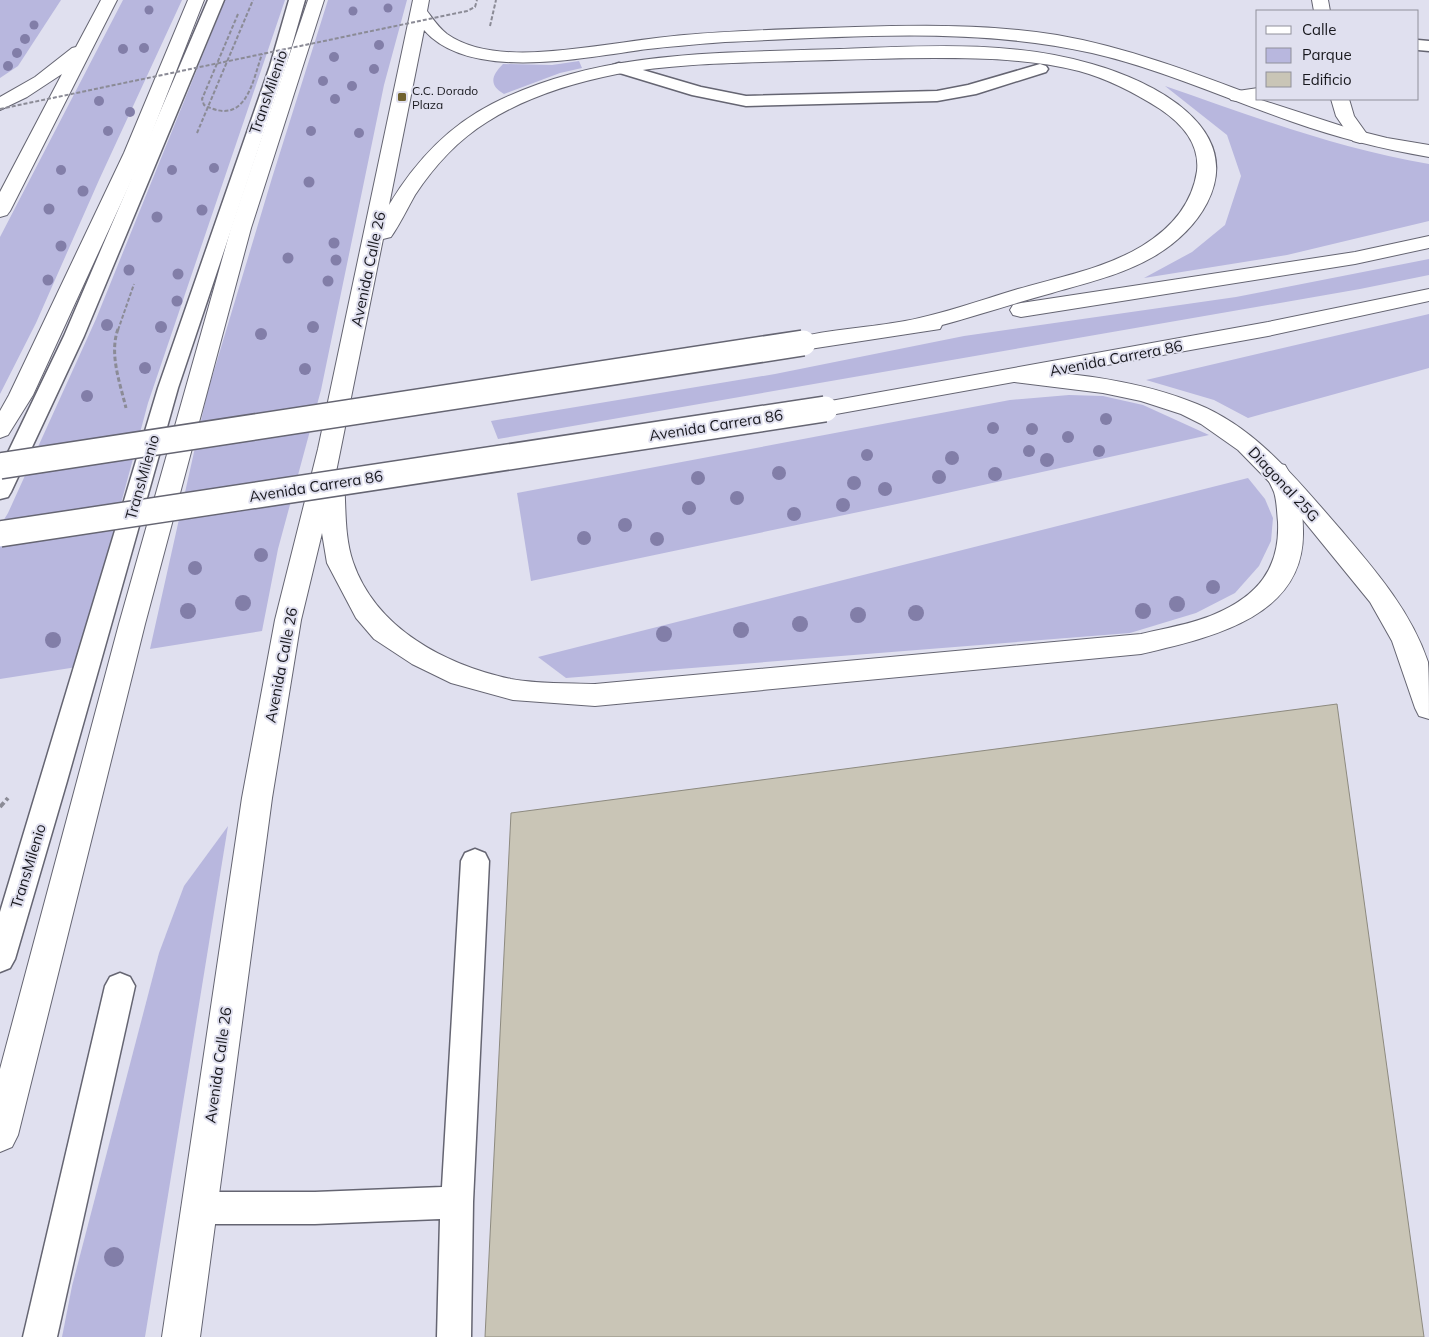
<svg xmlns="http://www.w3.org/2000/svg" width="1429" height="1337" viewBox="0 0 1429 1337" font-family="Mulish,sans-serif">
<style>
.green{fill:#b8b7de}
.building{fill:#c9c5b6;stroke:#8d8a7f}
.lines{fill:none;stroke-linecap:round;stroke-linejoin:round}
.lane-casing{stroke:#656572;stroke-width:3}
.secondary-casing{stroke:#656572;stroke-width:2}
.primary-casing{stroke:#656572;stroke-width:2}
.path-far2{stroke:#8b8b96;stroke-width:2;stroke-dasharray:4 2;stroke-linecap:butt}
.path-far1{stroke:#8b8b96;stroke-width:3;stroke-dasharray:4.5 2.5;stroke-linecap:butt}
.path{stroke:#8b8b96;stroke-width:4;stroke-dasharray:6 3;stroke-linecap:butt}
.lane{fill:#fff;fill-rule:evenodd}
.secondary{fill:#fff;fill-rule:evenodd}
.primary{fill:#fff;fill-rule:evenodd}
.primary-bridge-casing{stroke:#656572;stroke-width:28;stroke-linecap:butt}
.path-bridge{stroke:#8b8b96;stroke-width:2;stroke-dasharray:4 2;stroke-linecap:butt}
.primary-bridge{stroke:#fff;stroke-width:25}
.tree{fill:#827ea8}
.poi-dot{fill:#706230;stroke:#e0e0ef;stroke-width:2}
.labels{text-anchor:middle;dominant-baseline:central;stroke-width:4;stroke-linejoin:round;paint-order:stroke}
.far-poi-label{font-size:12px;fill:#18181e;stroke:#e0e0ef;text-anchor:start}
.street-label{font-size:15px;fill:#18181e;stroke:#e0e0ef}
</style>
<rect width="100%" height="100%" fill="#e0e0ef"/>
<g class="green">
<polygon points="0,0 61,0 18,66 0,78"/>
<polygon points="123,0 182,0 99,180 36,323 0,394 0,237"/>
<polygon points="225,0 285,0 148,403 77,667 0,679 0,526 8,513 96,319"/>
<polygon points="328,0 407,0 384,85 321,390 278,549 262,631 150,649 207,394 272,178"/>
<path d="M579 61 582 68 560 73 504 94C488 85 492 75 503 64L552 65Z"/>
<path d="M1165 86C1252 116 1338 149 1429 164V221L1287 255 1144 278 1192 252 1225 225 1241 176 1227 135Z"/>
<polygon points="1429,259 1429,275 1360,289 498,439 491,421 775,374 964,336 1236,297"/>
<polygon points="1429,314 1429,368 1248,418 1214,400 1146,380"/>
<polygon points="1069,395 1103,396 1143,405 1209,435 911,501 531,581 517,493 1010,400"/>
<polygon points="1248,478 1265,499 1273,518 1271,541 1259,566 1235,593 1196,613 1130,633 566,678 538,657"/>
<polygon points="228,826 145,1337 62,1337 72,1286 159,953 184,886"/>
</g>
<polygon class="building" points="1337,704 1424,1337 485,1337 511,813"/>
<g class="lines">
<g class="lane-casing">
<g id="lane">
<polygon points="208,0 224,0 84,336 11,492 8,497 0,499 0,469 64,336"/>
<polygon points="289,0 305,0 286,66 178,388 67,781 15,959 10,968 0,972 0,912 158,388 270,66"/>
<polygon points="1418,40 1429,41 1429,51 1418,50"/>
<polygon points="619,63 701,87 746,96 937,91 968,85 1040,64 1046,66 1048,69 1046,72 976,94 937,101 746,106 692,95 613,71 611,68 613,65"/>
<polygon points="475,849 485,853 489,861 473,1202 471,1337 437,1337 440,1219 315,1224 198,1224 186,1219 182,1208 186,1197 198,1192 315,1192 442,1187 461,861 465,853"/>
<polygon points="120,973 130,977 135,986 57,1337 23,1337 105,986 110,977"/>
</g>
</g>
<g class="secondary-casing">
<g id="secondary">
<polygon points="1312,0 1328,0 1330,11 1314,11"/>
<polygon points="1258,88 1258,99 1237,101 1231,100 1228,96 1231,92"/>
<polygon points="1331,99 1349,99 1354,116 1369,137 1367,141 1360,143 1353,141 1336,116"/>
<path d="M1015 369C1076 374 1139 380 1197 404 1257 428 1299 482 1341 530 1375 570 1411 611 1428 662 1429 676 1429 703 1429 719L1419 716 1415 708 1392 641 1370 602 1286 499 1238 450 1201 424 1181 414 1141 401 1103 393 1007 381 1004 376 1007 371Z"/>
</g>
</g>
<g class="primary-casing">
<g id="primary">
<polygon points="101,0 117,0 10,211 7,215 0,217 0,192 62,74 27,97 0,110 0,97 35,77 72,48 76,47"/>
<polygon points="188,0 204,0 144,153 33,395 8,435 0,438 0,411 9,395 124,153"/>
<polygon points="308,0 324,0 251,228 145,624 18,1135 12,1147 0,1152 0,1069 119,624 231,228"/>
<path d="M413 0H429L427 11C433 19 439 28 447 34 482 59 541 53 581 48 616 44 649 38 684 35 741 30 798 29 855 27 922 25 990 24 1057 35 1126 47 1192 72 1258 97V99L1351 129 1387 138 1429 145V157C1383 149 1338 138 1293 122 1227 99 1161 69 1092 53 972 26 847 37 725 42 699 44 674 46 648 49 586 57 470 83 424 30L389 205C415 162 447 127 492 104 599 49 723 53 840 49 922 46 1012 40 1092 64 1152 81 1246 127 1207 203 1195 226 1175 244 1153 257 1122 275 1086 283 1052 293 1015 303 979 315 942 325L940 329 803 350 795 348 792 343 795 338C831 329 868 328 905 321 943 314 981 300 1018 289 1059 277 1104 269 1142 246 1170 229 1192 205 1197 171 1200 143 1181 123 1160 109 1135 93 1108 79 1079 71 1032 59 983 58 934 58 888 58 842 60 796 61 736 63 676 63 617 74 572 83 526 97 487 122 458 140 434 166 415 195 407 209 400 224 391 237L383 239 336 472 341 473 344 479C346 506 344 536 353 562 376 629 446 665 511 679 537 684 569 683 595 684L1141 634C1166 628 1192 624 1215 614 1257 596 1280 569 1278 522 1277 513 1277 501 1274 492 1271 485 1267 478 1264 471L1267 465 1276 463 1285 465C1298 486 1303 507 1303 531 1305 619 1207 638 1141 654L595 706 513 700 451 683 412 664 374 639 356 618 327 563 322 533 301 620 272 798 200 1337H162L242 798 275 620 318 449Z"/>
<polygon points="1429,236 1429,248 1355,264 1021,317 1013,315 1010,310 1013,305 1021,303 1355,252"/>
<polygon points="1429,289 1429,301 1268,336 825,416 817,414 813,409 817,404 825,402 1268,322"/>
</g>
</g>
<g class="path-far2">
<polyline points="490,26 496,0"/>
<polyline points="197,133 253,0"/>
<polyline points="118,330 134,284"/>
</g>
<path class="path-far1" d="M118 329C109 354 120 383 126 408"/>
<polyline class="path" points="0,807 8,798"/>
<use href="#lane" class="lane"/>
<use href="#secondary" class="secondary"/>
<use href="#primary" class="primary"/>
<g class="primary-bridge-casing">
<g id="primary-bridge">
<polyline points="0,466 803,343"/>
<polyline points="0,534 825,409"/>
</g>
</g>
<g class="path-bridge">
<path d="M238 14 202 99 204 105C246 127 252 83 262 54"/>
<polyline points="0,109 467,11 475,7 477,0"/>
</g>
<use href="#primary-bridge" class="primary-bridge"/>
</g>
<g class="tree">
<circle cx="388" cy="8" r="4.5"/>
<circle cx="149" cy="10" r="4.5"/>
<circle cx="353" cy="11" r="4.5"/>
<circle cx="34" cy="25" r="4.5"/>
<circle cx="25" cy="39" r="5"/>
<circle cx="379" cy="45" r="5"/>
<circle cx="144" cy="48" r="5"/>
<circle cx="123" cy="49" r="5"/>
<circle cx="17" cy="53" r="5"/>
<circle cx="334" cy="57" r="5"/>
<circle cx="8" cy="66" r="5"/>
<circle cx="374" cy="69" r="5"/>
<circle cx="323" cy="81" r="5"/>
<circle cx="352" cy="86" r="5"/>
<circle cx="335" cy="99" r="5"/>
<circle cx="99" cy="101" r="5"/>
<circle cx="130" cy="112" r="5"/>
<circle cx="108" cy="131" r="5"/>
<circle cx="311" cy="131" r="5"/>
<circle cx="359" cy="133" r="5"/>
<circle cx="214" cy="168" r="5"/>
<circle cx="61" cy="170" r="5"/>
<circle cx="172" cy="170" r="5"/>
<circle cx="309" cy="182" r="5.5"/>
<circle cx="83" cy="191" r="5.5"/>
<circle cx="49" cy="209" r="5.5"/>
<circle cx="202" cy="210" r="5.5"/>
<circle cx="157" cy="217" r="5.5"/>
<circle cx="334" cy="243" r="5.5"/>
<circle cx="61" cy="246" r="5.5"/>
<circle cx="288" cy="258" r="5.5"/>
<circle cx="336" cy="260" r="5.5"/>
<circle cx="129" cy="270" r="5.5"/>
<circle cx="178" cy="274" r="5.5"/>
<circle cx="48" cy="280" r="5.5"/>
<circle cx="328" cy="281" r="5.5"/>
<circle cx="177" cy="301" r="5.5"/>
<circle cx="107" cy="325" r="6"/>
<circle cx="161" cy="327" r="6"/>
<circle cx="313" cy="327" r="6"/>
<circle cx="261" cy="334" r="6"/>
<circle cx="145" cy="368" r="6"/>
<circle cx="305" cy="369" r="6"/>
<circle cx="87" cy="396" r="6"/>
<circle cx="1106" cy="419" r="6"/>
<circle cx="993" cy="428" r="6"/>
<circle cx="1032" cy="429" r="6"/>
<circle cx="1068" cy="437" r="6"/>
<circle cx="1029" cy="451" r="6"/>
<circle cx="1099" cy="451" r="6"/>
<circle cx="867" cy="455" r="6"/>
<circle cx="952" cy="458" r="7"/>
<circle cx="1047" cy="460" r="7"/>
<circle cx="779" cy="473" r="7"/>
<circle cx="995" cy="474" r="7"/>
<circle cx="939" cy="477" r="7"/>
<circle cx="698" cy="478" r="7"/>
<circle cx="854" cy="483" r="7"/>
<circle cx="885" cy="489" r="7"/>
<circle cx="737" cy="498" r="7"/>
<circle cx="843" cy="505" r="7"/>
<circle cx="689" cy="508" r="7"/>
<circle cx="794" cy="514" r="7"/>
<circle cx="625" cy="525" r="7"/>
<circle cx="584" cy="538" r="7"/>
<circle cx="657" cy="539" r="7"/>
<circle cx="261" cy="555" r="7"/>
<circle cx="195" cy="568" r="7"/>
<circle cx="1213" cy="587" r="7"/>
<circle cx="243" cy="603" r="8"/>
<circle cx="1177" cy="604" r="8"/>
<circle cx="188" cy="611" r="8"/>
<circle cx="1143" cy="611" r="8"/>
<circle cx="916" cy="613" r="8"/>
<circle cx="858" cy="615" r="8"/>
<circle cx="800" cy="624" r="8"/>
<circle cx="741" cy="630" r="8"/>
<circle cx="664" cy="634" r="8"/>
<circle cx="53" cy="640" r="8"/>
<circle cx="114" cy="1257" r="10"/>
</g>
<rect class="poi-dot" x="397" y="92" width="10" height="10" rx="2.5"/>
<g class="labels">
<g class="far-poi-label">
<text x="412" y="90">C.C. Dorado<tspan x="412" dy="14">Plaza</tspan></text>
</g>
<g class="street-label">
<text transform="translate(268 92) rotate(-71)">TransMilenio</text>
<text transform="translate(368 269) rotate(-78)">Avenida Calle 26</text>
<text transform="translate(1116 358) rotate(-11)">Avenida Carrera 86</text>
<text transform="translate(716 425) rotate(-9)">Avenida Carrera 86</text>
<text transform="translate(142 477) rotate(-74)">TransMilenio</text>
<text transform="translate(1284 484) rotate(47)">Diagonal 25G</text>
<text transform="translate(316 486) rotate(-9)">Avenida Carrera 86</text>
<text transform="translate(281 665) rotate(-79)">Avenida Calle 26</text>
<text transform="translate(28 866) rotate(-73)">TransMilenio</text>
<text transform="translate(218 1065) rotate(-82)">Avenida Calle 26</text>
</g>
</g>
<rect x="1256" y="10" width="162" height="90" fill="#e0e0ef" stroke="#90909b"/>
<rect x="1266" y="26" width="25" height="8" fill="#ffffff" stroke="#90909b"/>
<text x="1302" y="35" font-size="15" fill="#18181e">Calle</text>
<rect x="1266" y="48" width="25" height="15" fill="#b8b7de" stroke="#90909b"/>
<text x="1302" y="60" font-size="15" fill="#18181e">Parque</text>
<rect x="1266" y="72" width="25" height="15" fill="#c9c5b6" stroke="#90909b"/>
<text x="1302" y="85" font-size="15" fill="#18181e">Edificio</text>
</svg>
